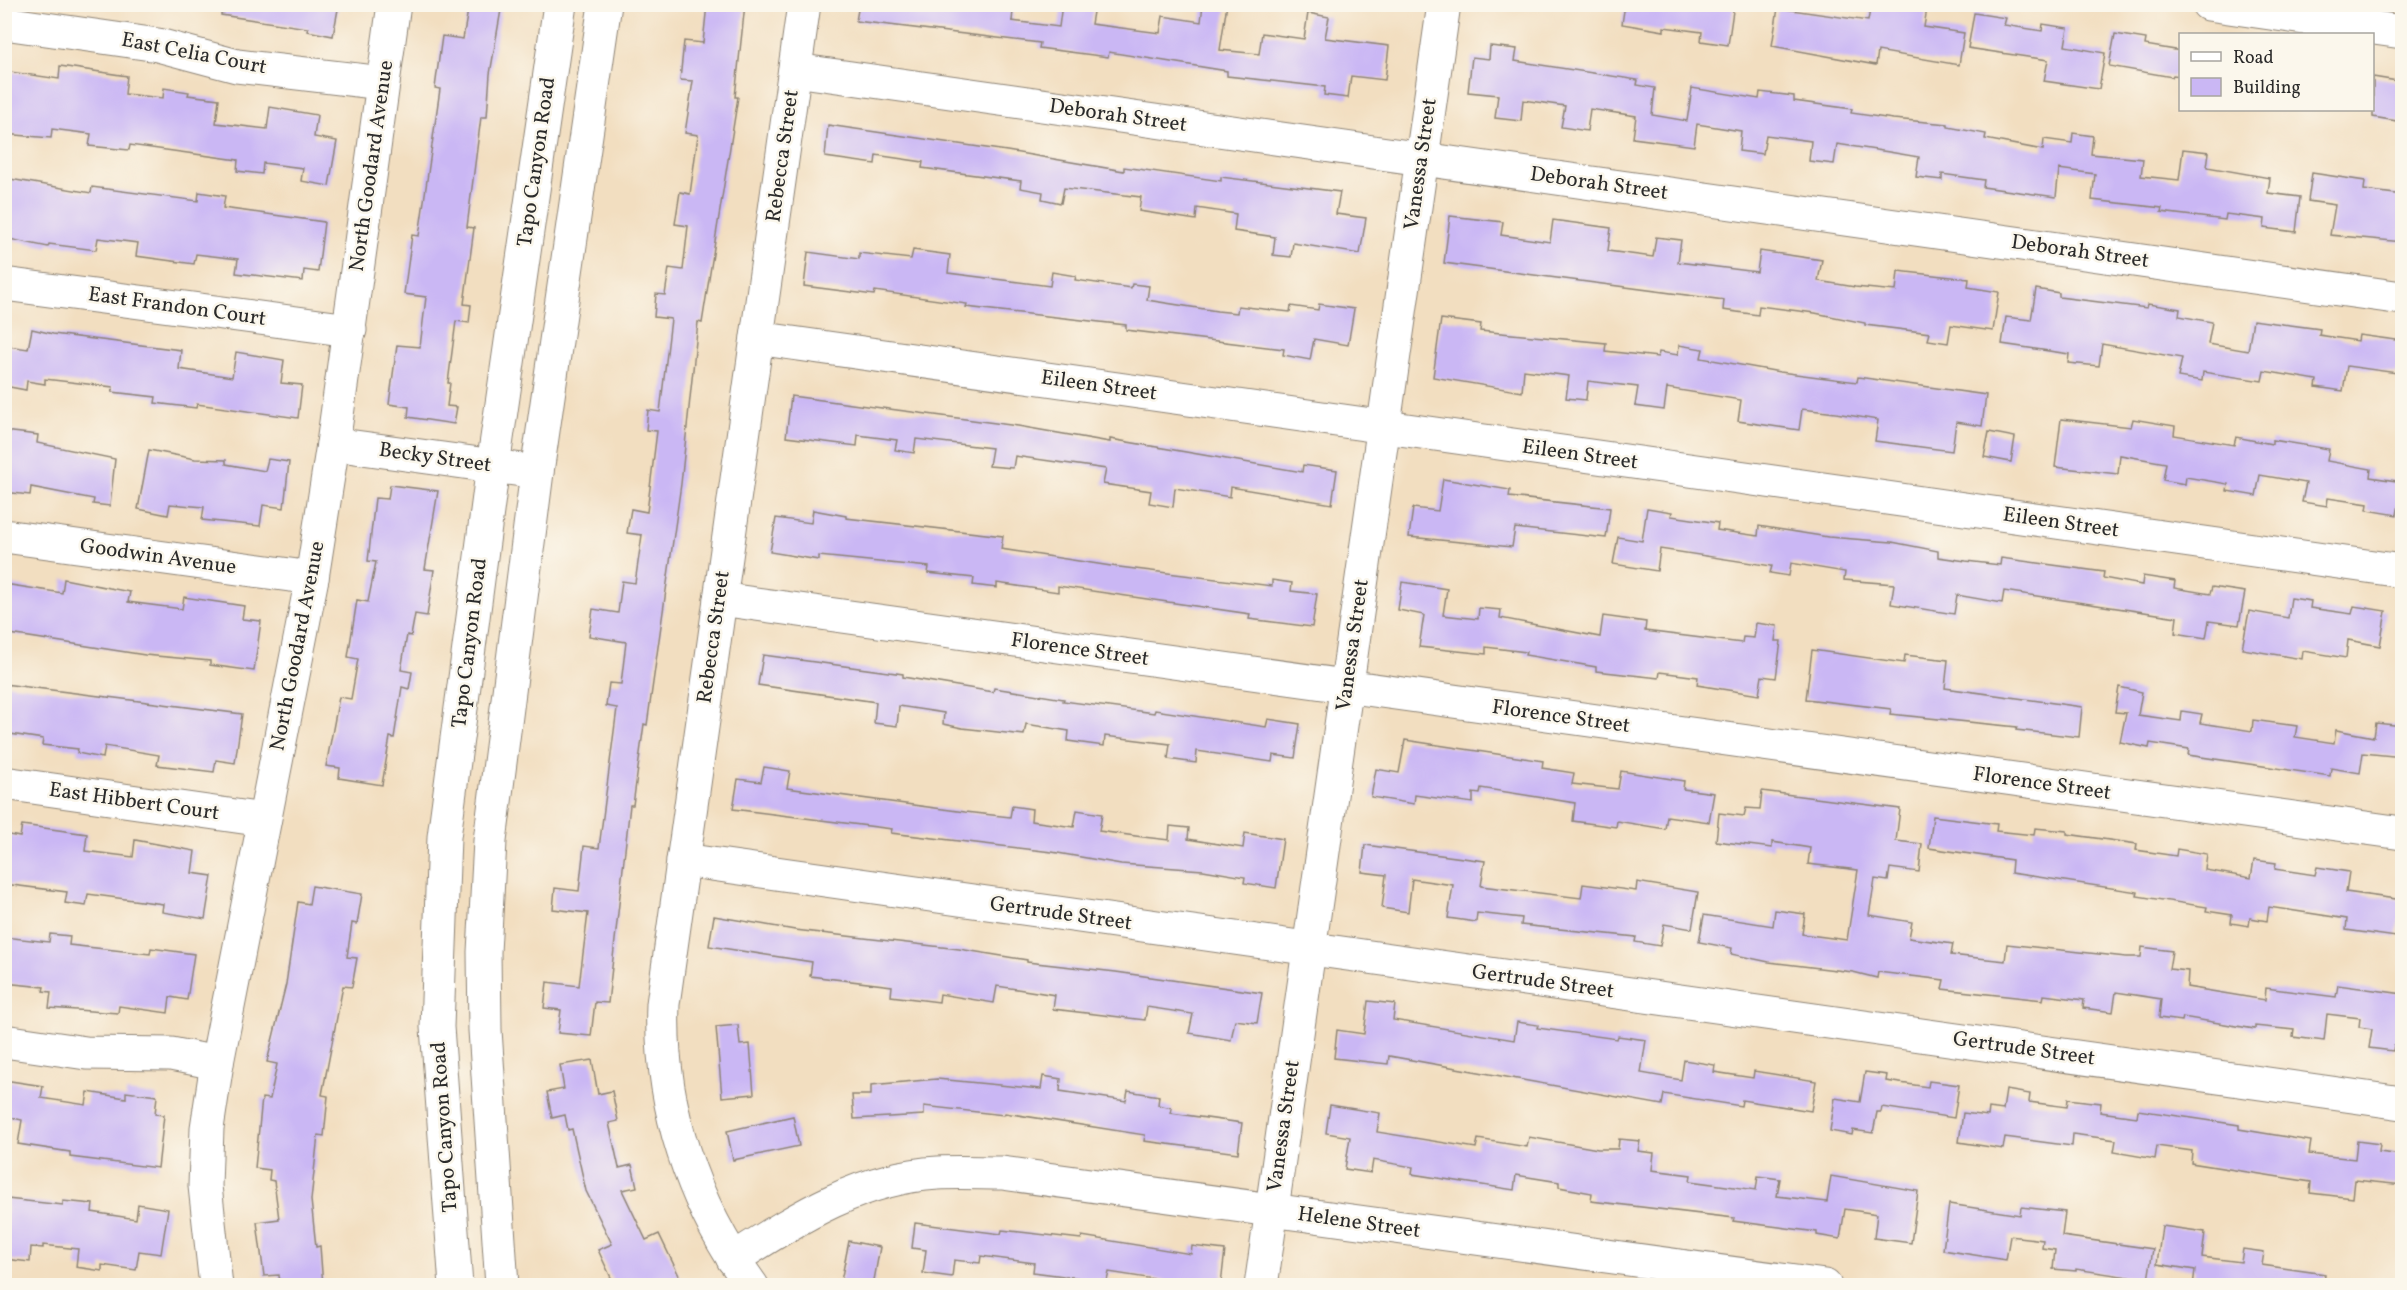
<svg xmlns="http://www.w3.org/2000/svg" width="2407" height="1290" viewBox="0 0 2407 1290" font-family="Vollkorn,serif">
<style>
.building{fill:#cab7f4}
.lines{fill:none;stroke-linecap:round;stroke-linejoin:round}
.minor-casing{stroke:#8e8476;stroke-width:35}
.major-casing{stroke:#8e8476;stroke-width:35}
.minor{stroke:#fff;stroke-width:33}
.major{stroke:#fff;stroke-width:33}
.labels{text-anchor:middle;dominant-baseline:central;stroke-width:5;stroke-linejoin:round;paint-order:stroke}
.street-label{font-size:21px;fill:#2b2b2b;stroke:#fbf7ec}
</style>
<rect width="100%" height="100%" fill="#fbf7ec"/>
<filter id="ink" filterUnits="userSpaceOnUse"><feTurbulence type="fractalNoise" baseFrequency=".0167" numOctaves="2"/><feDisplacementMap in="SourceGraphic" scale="12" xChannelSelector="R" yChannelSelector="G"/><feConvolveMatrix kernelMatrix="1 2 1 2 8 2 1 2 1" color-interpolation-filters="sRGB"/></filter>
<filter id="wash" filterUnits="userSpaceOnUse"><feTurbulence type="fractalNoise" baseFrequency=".008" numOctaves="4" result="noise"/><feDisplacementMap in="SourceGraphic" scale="24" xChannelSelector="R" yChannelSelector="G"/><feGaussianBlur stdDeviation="1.35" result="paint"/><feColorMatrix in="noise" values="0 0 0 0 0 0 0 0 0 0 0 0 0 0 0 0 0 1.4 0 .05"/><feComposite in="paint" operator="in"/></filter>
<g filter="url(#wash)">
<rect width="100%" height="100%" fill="#f2dec0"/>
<g id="blocks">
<g class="building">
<polygon points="221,4 339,4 333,36 307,31 308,28 221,15"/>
<polygon points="469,4 502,4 490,74 487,117 481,117 467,227 474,228 464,304 471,305 469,323 456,321 448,383 450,383 447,406 457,407 454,424 408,417 409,407 389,404 397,345 420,347 426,297 404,294 412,235 419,236 440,89 435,88 442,36 463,39"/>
<polygon points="707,4 745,4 735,97 738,97 702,323 698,322 681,484 647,725 644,724 633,805 630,805 608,1003 595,1002 591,1036 558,1033 561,1010 544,1008 547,982 579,986 588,913 553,909 555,888 579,891 584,846 599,848 617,708 606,706 609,683 621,684 626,642 589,636 593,609 618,613 622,581 635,583 642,535 627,533 631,509 647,512 657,431 646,430 648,410 660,412 671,319 654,317 656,294 665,295 669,268 683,270 688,226 675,224 680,192 690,194 698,135 685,133 693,81 680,80 684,41 703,43"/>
<polygon points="859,4 895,4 943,11 944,4 953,4 1013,11 1012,21 1059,27 1062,4 1080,4 1094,6 1091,24 1160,33 1163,16 1201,22 1203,4 1227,4 1220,50 1259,54 1262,33 1304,39 1308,13 1329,17 1325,38 1389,46 1385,80 1351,76 1348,98 1324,95 1325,87 1227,76 1227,71 1109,52 1108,57 1039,48 1040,43 856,21"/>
<polygon points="1625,4 1734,4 1728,45 1701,41 1702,32 1664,27 1664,31 1622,24"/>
<polygon points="1871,4 1927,8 1924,27 1964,33 1959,65 1878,51 1876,65 1772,46 1778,8 1868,21"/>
<polygon points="1974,13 2006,18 2004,25 2042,31 2043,24 2068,28 2065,46 2105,53 2099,89 2044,81 2048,60 1968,48"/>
<polygon points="2115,34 2146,39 2145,45 2181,51 2181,76 2173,75 2172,77 2109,66"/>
<polygon points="1490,46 1517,49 1515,61 1638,80 1637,85 1655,88 1652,115 1687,121 1692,88 1759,99 1760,92 1794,96 1794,101 1852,109 1851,113 1893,119 1948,124 1948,127 1986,134 1985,139 2043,150 2044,139 2072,143 2073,133 2093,136 2091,154 2143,159 2141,176 2179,180 2183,149 2209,152 2207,167 2270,178 2268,193 2300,197 2296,232 2264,228 2265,219 2226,214 2225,220 2161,212 2162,208 2092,200 2095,174 2059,169 2056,197 1983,187 1984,180 1942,174 1942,180 1916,177 1919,157 1889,152 1837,144 1834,164 1809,161 1811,141 1766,135 1763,154 1739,151 1741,131 1697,124 1694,146 1633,138 1636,116 1590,109 1587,131 1561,127 1565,106 1523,100 1521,121 1495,118 1498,95 1468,92 1472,57 1489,59"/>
<polygon points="60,66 127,76 125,94 163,98 164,88 189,92 188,95 219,99 216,123 267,129 270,107 317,115 314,137 337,141 329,186 301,181 303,168 263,163 262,174 237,171 238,160 130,145 129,150 89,146 91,134 52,129 51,138 4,134 4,71 59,79"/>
<polygon points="2373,77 2403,82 2403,122 2373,117"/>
<polygon points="828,125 1007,151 1124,171 1124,167 1221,181 1221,177 1340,192 1336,214 1366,218 1360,254 1293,243 1291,257 1273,255 1275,237 1234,231 1236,214 1197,208 1196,220 1139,211 1141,197 1064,188 1061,203 1042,199 1043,192 1020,188 1021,181 922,168 923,162 876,155 875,164 825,157"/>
<polygon points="2312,173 2365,181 2364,190 2403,195 2403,242 2330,235 2335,205 2308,201"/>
<polygon points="4,178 91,193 92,187 198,201 199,192 225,196 223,208 324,222 318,272 304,270 303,281 236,273 238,259 196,254 194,264 136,256 138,243 98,238 96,250 49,244 48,247 4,238"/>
<polygon points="1450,216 1503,222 1501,235 1550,242 1553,220 1611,228 1608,251 1653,257 1656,237 1681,240 1678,262 1757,272 1760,251 1822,260 1818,281 1855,287 1896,291 1898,271 1969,279 1968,287 1999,292 1993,331 1951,325 1948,343 1928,340 1930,333 1865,325 1865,323 1815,313 1759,306 1758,315 1723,310 1724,300 1444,263"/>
<polygon points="913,250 950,255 948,273 1050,286 1052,272 1076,276 1075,280 1131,288 1132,284 1149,286 1147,300 1217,311 1237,313 1238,306 1290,312 1291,306 1318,310 1319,304 1354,309 1348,345 1314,339 1310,360 1283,355 1284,349 1126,330 1126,325 966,307 967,304 875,291 874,295 804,286 808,252 859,259 859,253 911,259"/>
<polygon points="2036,289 2059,293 2059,297 2147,308 2148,304 2180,309 2179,316 2212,322 2208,344 2248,351 2253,320 2320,329 2319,335 2358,341 2359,335 2403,341 2403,366 2398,366 2397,373 2347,366 2343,391 2316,387 2317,380 2264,371 2262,381 2203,372 2202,381 2178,377 2182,358 2102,344 2099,366 2068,363 2069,354 2002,344 2006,317 2031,320"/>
<polygon points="1441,319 1481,324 1480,331 1606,343 1605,351 1658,357 1659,352 1678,355 1679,345 1703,349 1701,358 1780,372 1857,382 1858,377 1986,395 1982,426 1956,422 1952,451 1875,441 1878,420 1836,413 1802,409 1799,430 1738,421 1741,400 1667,388 1664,410 1635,406 1638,387 1588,381 1586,400 1566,398 1569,376 1524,370 1522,392 1433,377"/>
<polygon points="32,329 53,334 181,350 179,369 232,377 236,352 284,360 281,383 302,385 298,418 197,404 196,408 155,403 156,397 112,392 113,387 45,379 45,384 27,381 26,390 4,386 8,346 28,349"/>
<polygon points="791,396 1018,426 1110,442 1110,439 1302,472 1303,465 1337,470 1332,504 1231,487 1230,497 1175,488 1173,507 1149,503 1151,491 1103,484 1106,469 1015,456 1013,468 989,466 992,448 916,439 914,453 895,450 897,440 858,435 857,446 786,437"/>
<polygon points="2061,419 2131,427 2133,419 2175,426 2174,435 2234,445 2236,437 2272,444 2272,440 2329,449 2327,461 2371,469 2370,477 2403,482 2397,515 2367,510 2368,504 2328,498 2327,506 2302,502 2306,483 2260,475 2256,496 2227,491 2228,484 2186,477 2185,484 2163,480 2166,463 2120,455 2118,474 2055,467"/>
<polygon points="4,431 38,435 37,443 115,459 110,506 93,504 94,499 31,487 30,495 4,492"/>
<polygon points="1989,432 2015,437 2011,462 1984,457"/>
<polygon points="149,450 195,459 226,460 226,464 265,471 268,459 289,462 284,508 263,505 260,526 202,520 204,507 170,504 168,515 138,509"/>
<polygon points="1443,479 1510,490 1509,497 1610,508 1606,538 1515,528 1512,547 1409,537 1413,508 1438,511"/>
<polygon points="390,485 438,491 425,569 434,570 427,616 415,614 411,636 407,635 401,670 412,672 409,689 402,687 394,738 390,737 382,785 339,778 340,768 326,766 339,697 351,699 358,659 348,657 357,600 368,602 376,562 368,561 375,498 388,499"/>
<polygon points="1647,508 1672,512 1671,516 1718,523 1717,530 1758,536 1759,526 1828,537 1892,542 1938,551 1938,557 1966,561 2000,565 2001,558 2104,572 2103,578 2142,585 2143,576 2175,581 2174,588 2210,594 2212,587 2245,592 2239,625 2209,621 2206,638 2175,633 2177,617 2004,591 2002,603 1957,595 1954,614 1891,604 1894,584 1844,580 1845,572 1791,563 1789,576 1770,573 1772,566 1660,549 1657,571 1613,564 1618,537 1642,541"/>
<polygon points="813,510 846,516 846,518 1003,536 1001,549 1111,566 1272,586 1272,580 1292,583 1291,591 1317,594 1312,627 1249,619 1250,614 1058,586 1058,592 997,583 997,588 973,585 974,578 928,573 929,567 819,556 819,560 770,552 776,518 811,523"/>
<polygon points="64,579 130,592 128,602 182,609 184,597 244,606 242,619 261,621 254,671 210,665 210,661 145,655 4,633 4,584 62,593"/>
<polygon points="1402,582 1447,589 1443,615 1478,619 1479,608 1501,610 1500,618 1600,637 1603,616 1646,622 1645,631 1742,643 1743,637 1754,638 1756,623 1777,626 1775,641 1781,641 1776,678 1762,676 1759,695 1697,685 1698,677 1660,672 1659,678 1596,671 1596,667 1525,655 1526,652 1486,647 1486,654 1419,647 1424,615 1398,610"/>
<polygon points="2291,598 2311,601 2310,608 2352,614 2354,606 2386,611 2380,646 2348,640 2346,658 2303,651 2302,659 2242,649 2249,611 2288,618"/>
<polygon points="1812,650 1904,663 1905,655 1948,660 1945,688 2082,707 2079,737 2016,730 2017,727 1890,714 1891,709 1806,699"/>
<polygon points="763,655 903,674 903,677 993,692 994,688 1064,699 1063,701 1154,713 1155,710 1266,727 1268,719 1300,724 1295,758 1273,755 1272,762 1197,751 1196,763 1168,759 1170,744 1105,736 1104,746 1068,741 1069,731 1026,724 1024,735 962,728 943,724 944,713 899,706 897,726 874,723 876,702 758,685"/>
<polygon points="4,684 242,714 235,763 216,760 214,772 157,765 159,755 105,746 103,758 77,753 78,749 42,745 43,739 4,733"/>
<polygon points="2119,687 2142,692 2138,715 2181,721 2182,711 2202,714 2200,723 2252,731 2253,720 2297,726 2295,737 2334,743 2336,730 2374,737 2376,723 2403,726 2403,757 2363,753 2360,773 2331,768 2330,776 2188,755 2189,749 2150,743 2149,748 2120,742 2126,713 2115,712"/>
<polygon points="1405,740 1543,761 1542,768 1574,773 1572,784 1618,789 1621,771 1684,781 1683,789 1714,793 1709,822 1667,816 1665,829 1617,821 1616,827 1573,821 1575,803 1481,788 1480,794 1473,793 1473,803 1415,795 1414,804 1371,797 1376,769 1399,773"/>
<polygon points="764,767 790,771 787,788 965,812 1010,817 1012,806 1032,809 1031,821 1074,827 1077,810 1102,814 1099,831 1143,837 1169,840 1170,826 1189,828 1188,839 1243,848 1245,833 1283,839 1276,888 1244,883 1245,877 1203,870 1121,864 1052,852 891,833 892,829 733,809 738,779 761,782"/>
<polygon points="1762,791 1900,809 1896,841 1922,844 1919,872 1890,868 1888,881 1875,879 1869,915 1912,922 1909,938 1953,944 1951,955 2005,961 2007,944 2126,957 2141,957 2142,947 2172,951 2169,969 2188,971 2187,987 2265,1000 2266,988 2336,997 2338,985 2403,994 2403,1046 2394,1045 2393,1051 2369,1048 2372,1029 2359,1027 2360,1018 2327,1014 2324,1041 2293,1037 2294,1030 2255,1026 2255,1029 2183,1017 2182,1021 2159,1018 2161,999 2116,992 2113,1012 2083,1008 2084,1000 2044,995 2043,1000 1942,989 1944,980 1878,972 1877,978 1853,972 1769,962 1731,954 1732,948 1699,942 1704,915 1773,926 1775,910 1805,914 1802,934 1847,940 1858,870 1808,864 1810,848 1772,842 1772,848 1716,841 1719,813 1744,816 1746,808 1760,809"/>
<polygon points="1933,816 1997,824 1996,831 2034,835 2035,828 2067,831 2067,834 2137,844 2136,850 2176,856 2177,849 2207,854 2205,870 2251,878 2254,860 2276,863 2275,869 2315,875 2317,867 2349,872 2346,892 2403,900 2403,921 2398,920 2396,937 2346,930 2347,919 2269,907 2267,921 2250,918 2249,926 2231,923 2232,915 2206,911 2207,907 2137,896 2138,892 2011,873 2012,860 1929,848"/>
<polygon points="22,825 87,834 85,851 133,857 135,840 195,851 192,873 212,876 205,919 162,912 163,904 88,894 86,906 65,903 67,892 4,884 4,834 20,837"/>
<polygon points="1365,845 1485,861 1481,886 1581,898 1583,884 1636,891 1637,882 1698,892 1692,929 1664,924 1660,946 1635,942 1636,937 1521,925 1522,918 1477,913 1476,922 1448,918 1453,885 1412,879 1408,912 1382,908 1386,875 1362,872"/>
<polygon points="312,886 362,894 357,924 352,923 347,957 357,958 352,987 343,986 322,1095 328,1096 324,1136 318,1135 311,1200 316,1247 320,1246 323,1286 280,1286 279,1275 264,1276 257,1222 279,1219 274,1181 269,1180 270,1170 255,1168 262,1098 270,1099 277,1064 267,1062 286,984 298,902 309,904"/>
<polygon points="714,916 795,930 959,949 1027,960 1027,962 1116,972 1262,993 1257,1023 1235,1020 1231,1040 1189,1033 1193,1014 1147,1007 1145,1020 1053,1009 1055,995 997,986 994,1003 940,994 939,1002 891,996 892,986 810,976 812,962 709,946"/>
<polygon points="50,934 70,936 69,945 150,954 151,948 194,954 187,1000 170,997 168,1013 119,1006 118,1013 49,1008 51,992 43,991 44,987 4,983 4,937 49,942"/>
<polygon points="1368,1001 1395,1004 1393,1020 1514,1040 1517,1022 1538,1025 1537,1028 1617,1039 1618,1036 1646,1040 1641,1073 1681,1080 1684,1060 1715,1065 1714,1072 1753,1078 1754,1071 1816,1081 1811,1111 1742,1100 1741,1106 1664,1094 1662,1105 1389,1056 1388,1064 1334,1058 1337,1030 1364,1034"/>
<polygon points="738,1025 740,1045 750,1044 754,1094 722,1097 716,1027"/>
<polygon points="592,1060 598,1094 612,1091 618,1121 609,1123 619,1168 632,1165 637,1187 622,1190 646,1240 659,1234 684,1286 615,1286 598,1250 612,1244 586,1191 572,1129 568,1130 565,1115 552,1118 547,1092 564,1089 560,1065"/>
<polygon points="1865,1072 1887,1075 1886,1081 1928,1087 1929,1081 1959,1085 1954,1118 1882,1107 1881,1112 1877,1112 1873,1133 1853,1130 1852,1135 1830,1131 1835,1098 1860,1102"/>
<polygon points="1043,1076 1061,1079 1060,1091 1126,1101 1128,1091 1159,1096 1158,1105 1172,1108 1171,1113 1242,1123 1238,1153 1144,1141 1145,1135 1005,1113 1004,1115 924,1106 924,1115 854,1119 852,1095 871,1095 871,1085 937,1079 1041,1089"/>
<polygon points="4,1080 43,1086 41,1098 86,1105 88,1092 126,1098 126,1092 157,1096 155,1114 164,1115 158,1168 70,1157 70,1152 18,1144 22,1120 4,1116"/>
<polygon points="2006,1090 2030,1094 2029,1102 2067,1107 2068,1099 2101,1103 2100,1112 2137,1117 2138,1110 2239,1125 2239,1129 2311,1141 2309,1154 2355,1159 2357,1141 2380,1144 2379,1152 2403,1155 2403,1185 2355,1180 2353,1198 2310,1193 2311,1182 2191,1163 2192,1151 2157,1146 2155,1159 2114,1152 2116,1140 2073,1134 2072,1146 2005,1137 2003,1149 1959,1142 1963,1113 1988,1116 1989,1108 2003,1110"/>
<polygon points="1330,1105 1380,1113 1377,1132 1476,1148 1478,1139 1527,1147 1529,1137 1598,1149 1618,1149 1619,1139 1640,1141 1638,1151 1654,1153 1652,1170 1691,1175 1690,1181 1756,1190 1758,1176 1780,1179 1777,1196 1827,1202 1831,1176 1918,1191 1911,1243 1874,1238 1877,1214 1845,1209 1840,1239 1817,1235 1817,1232 1733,1221 1734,1218 1591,1201 1592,1193 1559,1187 1559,1182 1516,1175 1514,1190 1412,1174 1413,1167 1373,1160 1371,1173 1345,1169 1350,1137 1326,1133"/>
<polygon points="793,1116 799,1146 733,1160 727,1131"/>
<polygon points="7,1199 63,1205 63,1201 93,1204 92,1212 136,1219 138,1204 168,1209 161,1254 139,1251 136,1270 102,1265 102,1271 76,1267 78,1249 43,1245 43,1248 31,1247 30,1262 4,1259"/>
<polygon points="1949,1204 2020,1215 2021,1207 2065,1212 2062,1236 2153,1249 2148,1280 2076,1269 2076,1271 2053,1269 2055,1250 2042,1248 2043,1240 2010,1236 2006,1260 1943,1250"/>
<polygon points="915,1223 1001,1234 1002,1230 1081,1239 1082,1236 1191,1254 1192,1246 1225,1250 1221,1284 1202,1282 1202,1286 1166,1286 1167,1281 1109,1272 1107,1281 1064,1276 1033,1272 1034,1263 981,1256 980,1263 954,1260 952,1277 923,1273 926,1250 912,1248"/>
<polygon points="2162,1226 2205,1232 2202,1257 2241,1262 2243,1249 2264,1252 2262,1265 2325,1274 2324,1286 2193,1286 2195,1270 2157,1264"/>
<polygon points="849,1241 880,1247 873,1286 840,1286"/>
</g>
</g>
</g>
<g filter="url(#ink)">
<use href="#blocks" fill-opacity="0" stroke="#8e8476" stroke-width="1.5"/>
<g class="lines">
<g class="minor-casing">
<g id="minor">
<polyline points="2208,4 2402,32"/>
<polyline points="4,23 158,45 237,66 383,83"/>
<polyline points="795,70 2402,298"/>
<polyline points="4,284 350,330"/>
<polyline points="757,338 2402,571"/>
<polyline points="333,444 537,472"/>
<polyline points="4,536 312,578"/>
<polyline points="720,599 2402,833"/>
<polyline points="4,783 264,820"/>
<polyline points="683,860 2402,1103"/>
<polyline points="4,1041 86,1053 171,1054 217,1063"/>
<path d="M733 1259C796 1219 860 1177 938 1173 959 1172 981 1173 1002 1173L1825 1286"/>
<polyline points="216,1286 205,1186 207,1128 217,1063 312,578 333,444 394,4"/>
<path d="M752 1286C692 1204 659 1104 663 1004L804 4"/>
<polyline points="1261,1286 1444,4"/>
</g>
</g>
<g class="major-casing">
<g id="major">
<polyline points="456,1286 437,1027 444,837 493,466 560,4"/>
<polyline points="502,1286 485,1030 484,952 490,841 537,472 605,4"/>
</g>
</g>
<use href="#minor" class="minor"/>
<use href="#major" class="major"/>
</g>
</g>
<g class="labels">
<g class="street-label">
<text transform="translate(194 54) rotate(11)">East Celia Court</text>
<text transform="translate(1118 116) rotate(8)">Deborah Street</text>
<text transform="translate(783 156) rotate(-82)">Rebecca Street</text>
<text transform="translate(537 162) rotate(-82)">Tapo Canyon Road</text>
<text transform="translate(1421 164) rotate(-82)">Vanessa Street</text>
<text transform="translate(372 166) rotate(-82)">North Goodard Avenue</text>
<text transform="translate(1599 184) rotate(8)">Deborah Street</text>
<text transform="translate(2080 252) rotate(8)">Deborah Street</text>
<text transform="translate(177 307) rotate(8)">East Frandon Court</text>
<text transform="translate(1099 386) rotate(8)">Eileen Street</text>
<text transform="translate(1580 455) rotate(8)">Eileen Street</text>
<text transform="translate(435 458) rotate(8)">Becky Street</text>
<text transform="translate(2061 523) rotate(8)">Eileen Street</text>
<text transform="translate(158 557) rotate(8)">Goodwin Avenue</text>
<text transform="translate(714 637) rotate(-82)">Rebecca Street</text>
<text transform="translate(470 643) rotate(-83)">Tapo Canyon Road</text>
<text transform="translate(1353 645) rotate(-82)">Vanessa Street</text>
<text transform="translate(298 646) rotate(-79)">North Goodard Avenue</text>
<text transform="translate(1080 650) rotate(8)">Florence Street</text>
<text transform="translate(1561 717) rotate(8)">Florence Street</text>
<text transform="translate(2042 784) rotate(8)">Florence Street</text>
<text transform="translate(134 802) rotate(8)">East Hibbert Court</text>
<text transform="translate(1061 914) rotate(8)">Gertrude Street</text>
<text transform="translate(1543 982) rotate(8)">Gertrude Street</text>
<text transform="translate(2024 1049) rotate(8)">Gertrude Street</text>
<text transform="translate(1284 1126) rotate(-82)">Vanessa Street</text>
<text transform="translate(445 1127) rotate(-94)">Tapo Canyon Road</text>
<text transform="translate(1359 1223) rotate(8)">Helene Street</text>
</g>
</g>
<rect width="2407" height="1290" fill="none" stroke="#fbf7ec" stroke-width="24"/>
<rect x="2179" y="33" width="195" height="78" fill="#fbf7ec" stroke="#a8a59f" stroke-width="1.5"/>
<rect x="2191" y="52" width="30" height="9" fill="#ffffff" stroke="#a8a59f" stroke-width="1.5"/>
<text x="2233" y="63" font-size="18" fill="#2b2b2b">Road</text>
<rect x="2191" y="78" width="30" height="18" fill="#cab7f4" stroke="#a8a59f" stroke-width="1.5"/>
<text x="2233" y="93" font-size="18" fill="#2b2b2b">Building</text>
</svg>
